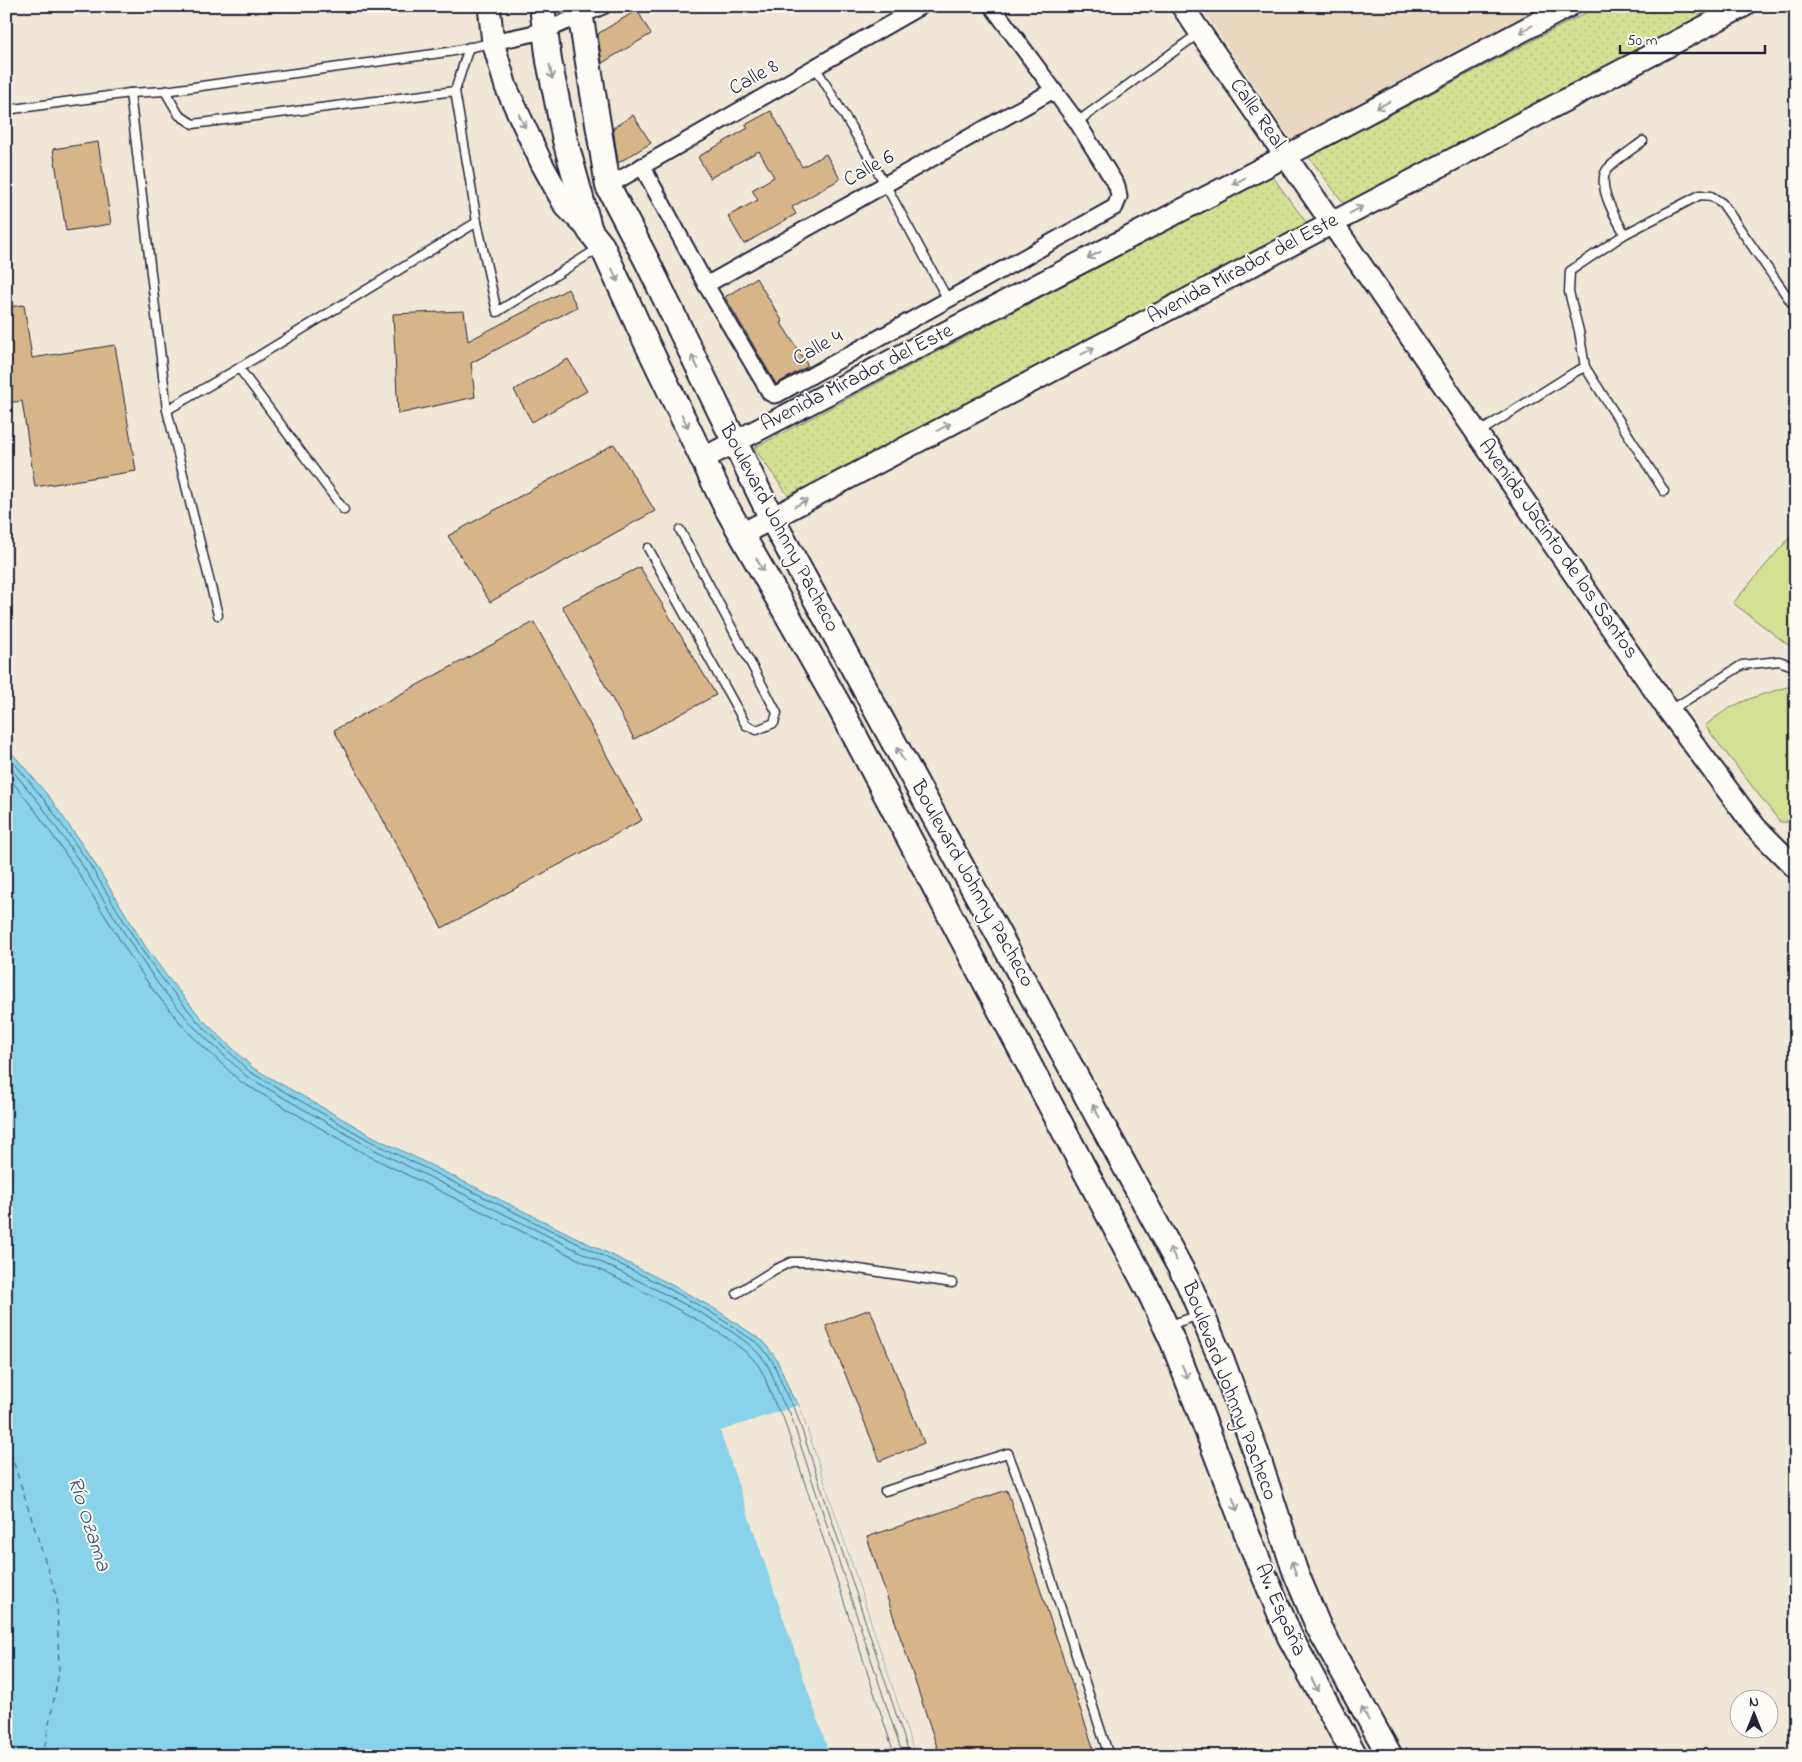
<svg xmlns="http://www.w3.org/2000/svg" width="1802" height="1762" viewBox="0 0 1802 1762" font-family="'Indie Flower',sans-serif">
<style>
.built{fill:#e9d8bf}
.green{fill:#d4e093;stroke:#7b8167}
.park{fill:url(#park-dots);stroke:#7b8167}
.water{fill:#88d3e9;stroke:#5f8ca3}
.pier{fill:#f1e7d6}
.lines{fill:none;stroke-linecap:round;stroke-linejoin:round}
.shore{stroke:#4b6981;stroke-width:1}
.ferry{stroke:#41576f;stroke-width:1;stroke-dasharray:6 5;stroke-linecap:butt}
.building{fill:#d6b589;stroke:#22223b}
.lane-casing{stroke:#22223b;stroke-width:11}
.street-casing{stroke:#22223b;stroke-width:19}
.secondary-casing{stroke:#22223b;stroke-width:25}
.primary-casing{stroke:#22223b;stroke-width:28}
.lane{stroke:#fdfcf7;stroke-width:8}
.street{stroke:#fdfcf7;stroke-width:15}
.secondary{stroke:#fdfcf7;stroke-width:21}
.primary{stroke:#fdfcf7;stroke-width:24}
.oneway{stroke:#9a9aa2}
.labels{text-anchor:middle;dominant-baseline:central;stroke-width:4;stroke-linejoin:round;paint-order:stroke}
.street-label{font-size:21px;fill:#22223b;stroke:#fdfcf7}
.water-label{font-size:22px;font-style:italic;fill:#41576f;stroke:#fdfcf7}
</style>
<defs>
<pattern id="park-dots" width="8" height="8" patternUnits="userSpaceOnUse" patternTransform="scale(1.25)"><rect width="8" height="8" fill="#d4e093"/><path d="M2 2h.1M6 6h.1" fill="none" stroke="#b6c080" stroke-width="1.8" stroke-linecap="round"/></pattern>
</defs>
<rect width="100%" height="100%" fill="#f1e7d6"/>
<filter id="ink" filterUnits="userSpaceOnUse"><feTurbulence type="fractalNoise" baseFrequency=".02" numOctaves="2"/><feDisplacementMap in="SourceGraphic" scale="10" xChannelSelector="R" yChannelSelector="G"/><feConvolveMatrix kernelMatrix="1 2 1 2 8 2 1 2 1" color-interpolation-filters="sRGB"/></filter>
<g filter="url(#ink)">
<polygon class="built" points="1200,6 1559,6 1295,145"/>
<g class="green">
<polygon points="1796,530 1796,651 1733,603"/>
<path d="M1787 687 1796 688V822H1780L1705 726C1732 702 1754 697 1787 687Z"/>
</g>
<g class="park">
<polygon points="1599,6 1733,6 1348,209 1309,157"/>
<polygon points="1272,176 1311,229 790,498 754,448"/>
</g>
<polygon class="water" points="6,746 50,798 92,859 145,946 168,978 203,1020 253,1068 374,1137 668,1283 715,1309 764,1342 777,1360 792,1396 799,1405 915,1756 6,1756"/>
<polygon class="pier" points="799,1405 915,1756 830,1756 720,1431"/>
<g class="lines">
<g class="shore">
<polyline points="6,753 46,802 88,862 141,949 164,981 199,1023 250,1072 372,1142 666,1287 712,1313 760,1345 773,1362 788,1398 795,1409 910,1756"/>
<path d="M6 763 41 805 82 865 136 952 159 985 194 1027 246 1076 369 1147 663 1293C693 1309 749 1336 767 1364 776 1380 778 1399 790 1413L903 1756"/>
<path d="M6 774 35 810 76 869 130 956 153 990 189 1033 241 1082 365 1154 659 1299C687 1315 745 1343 760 1368 769 1384 772 1403 783 1417L895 1756"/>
</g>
<polyline class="ferry" points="6,1442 10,1451 57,1598 59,1672 43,1756"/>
</g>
<g class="building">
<polygon points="637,10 651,34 602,63 598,36 599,33"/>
<polygon points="771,111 802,167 826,154 840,179 792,207 796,214 744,244 728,216 758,200 752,190 774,177 759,151 710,178 698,157 748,128 745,125"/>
<polygon points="633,115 651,143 618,163 613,128"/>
<polygon points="98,142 111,224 66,231 53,149"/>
<polygon points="756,278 783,322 781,323 808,366 776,384 725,297"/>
<polygon points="568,289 577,307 471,363 475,397 398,414 393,314 464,311 468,341"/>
<polygon points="24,305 32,358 115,345 136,471 35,487 22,401 6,403 6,307"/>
<polygon points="568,359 587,391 532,422 514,390"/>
<polygon points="614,444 655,511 490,602 448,536"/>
<polygon points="640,567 716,695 634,739 562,606"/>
<polygon points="534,622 642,820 442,928 334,730"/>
<polygon points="870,1309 924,1443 880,1461 826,1326"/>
<polygon points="1007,1490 1096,1756 940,1756 867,1537"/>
</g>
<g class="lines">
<g class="lane-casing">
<g id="lane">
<polyline points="816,68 885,184 948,300"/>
<polyline points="165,91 179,115 193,124 455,91"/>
<polyline points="130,93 167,410 218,615"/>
<polyline points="6,110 130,93 165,91 448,52 491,43"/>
<polyline points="1077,122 1198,34"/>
<polyline points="477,222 497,312 599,248"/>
<polyline points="1625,234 1700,195 1711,196 1722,203 1796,309"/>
<polyline points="1585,367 1664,491"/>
<polyline points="239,368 344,510"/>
<polyline points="167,410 239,368 477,222 455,91 469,47"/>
<path d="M1478 433 1575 372 1585 367 1579 331 1569 292 1570 271 1625 234C1616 219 1597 187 1606 171 1609 164 1636 147 1643 141"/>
<polyline points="648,548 746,725 757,730 774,723 777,713 680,530"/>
<polyline points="1671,710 1742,665 1779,661 1796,667"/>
<polyline points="737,1293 774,1270 791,1262 812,1262 952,1283"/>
<polyline points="1167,1326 1199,1315"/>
<polyline points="885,1491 1008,1453 1024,1495 1109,1756"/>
</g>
</g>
<g class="street-casing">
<g id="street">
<polyline points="493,42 544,31 603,6"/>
<polyline points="642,166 706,285 770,393 774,395 778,394 1115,207 1119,197 1117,186 1077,122 992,6"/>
<polyline points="608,186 921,6"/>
<polyline points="706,285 1052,91"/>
</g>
</g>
<g class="secondary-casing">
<g id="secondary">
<polyline points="489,6 493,42 506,87 542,164 565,206 590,231"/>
<polyline points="1182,6 1669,711 1755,827 1796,868"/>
<polyline points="704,458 1286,156 1569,6"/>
<polyline points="742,534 1744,6"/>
</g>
</g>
<g class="primary-casing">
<g id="primary">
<polyline points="542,6 549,61 565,140 590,231 602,246 638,325 725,505 839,706 1151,1295 1173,1342 1249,1539 1290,1637 1355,1756"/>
<polyline points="579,6 608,186 647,261 772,519 1188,1282 1224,1366 1258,1458 1295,1571 1319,1628 1390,1756"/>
</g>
</g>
<use href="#lane" class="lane"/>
<use href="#street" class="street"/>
<use href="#secondary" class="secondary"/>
<use href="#primary" class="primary"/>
</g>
<defs><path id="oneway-shaft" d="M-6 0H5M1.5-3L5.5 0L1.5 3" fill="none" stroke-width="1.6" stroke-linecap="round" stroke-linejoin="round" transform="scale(1.25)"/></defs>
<g class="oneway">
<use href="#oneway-shaft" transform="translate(1526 29) rotate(152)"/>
<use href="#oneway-shaft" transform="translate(551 72) rotate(79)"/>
<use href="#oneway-shaft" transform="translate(1383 105) rotate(152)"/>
<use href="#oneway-shaft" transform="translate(522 121) rotate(65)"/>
<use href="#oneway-shaft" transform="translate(1239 181) rotate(153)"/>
<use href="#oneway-shaft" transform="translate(1356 210) rotate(-28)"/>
<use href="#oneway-shaft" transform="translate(1094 255) rotate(153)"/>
<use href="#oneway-shaft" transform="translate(615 275) rotate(66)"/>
<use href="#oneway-shaft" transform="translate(1088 351) rotate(-28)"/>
<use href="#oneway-shaft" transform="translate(695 362) rotate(-116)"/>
<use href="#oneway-shaft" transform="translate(685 421) rotate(64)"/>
<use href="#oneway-shaft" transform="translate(944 427) rotate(-28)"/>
<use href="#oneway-shaft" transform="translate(801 503) rotate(-28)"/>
<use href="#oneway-shaft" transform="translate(760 565) rotate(61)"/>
<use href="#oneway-shaft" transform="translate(900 754) rotate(-119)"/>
<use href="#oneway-shaft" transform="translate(1096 1111) rotate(-119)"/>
<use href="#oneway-shaft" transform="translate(1173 1254) rotate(-118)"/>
<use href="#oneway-shaft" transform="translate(1185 1372) rotate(68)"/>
<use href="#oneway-shaft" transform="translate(1235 1504) rotate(69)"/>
<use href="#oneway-shaft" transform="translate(1294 1568) rotate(-109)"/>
<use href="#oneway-shaft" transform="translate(1315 1685) rotate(62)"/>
<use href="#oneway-shaft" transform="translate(1365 1714) rotate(-120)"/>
</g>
</g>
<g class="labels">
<g class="street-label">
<text transform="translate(754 78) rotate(-29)">Calle 8</text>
<text transform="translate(1257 114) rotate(55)">Calle Real</text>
<text transform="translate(869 169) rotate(-29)">Calle 6</text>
<text transform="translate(1243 269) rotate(-28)">Avenida Mirador del Este</text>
<text transform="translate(818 348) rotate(-29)">Calle 4</text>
<text transform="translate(857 378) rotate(-27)">Avenida Mirador del Este</text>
<text transform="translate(779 528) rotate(62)">Boulevard Johnny Pacheco</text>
<text transform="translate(1558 549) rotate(55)">Avenida Jacinto de los Santos</text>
<text transform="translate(972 884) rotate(61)">Boulevard Johnny Pacheco</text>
<text transform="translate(1229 1391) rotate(69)">Boulevard Johnny Pacheco</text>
<text transform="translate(1280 1610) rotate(66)">Av. España</text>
</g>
<g class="water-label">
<text transform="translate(88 1524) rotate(72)">Río Ozama</text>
</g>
</g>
<rect width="1802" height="1762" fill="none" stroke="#fdfcf7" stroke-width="25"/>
<rect x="12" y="12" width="1777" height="1737" fill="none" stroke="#22223b" stroke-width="2" filter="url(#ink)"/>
<g transform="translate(1754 1714)"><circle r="24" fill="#fdfcf7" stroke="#a5a5ac"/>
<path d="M0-4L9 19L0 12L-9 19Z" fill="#22223b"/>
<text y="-8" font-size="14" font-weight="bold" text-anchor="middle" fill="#22223b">N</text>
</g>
<path d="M1620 45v8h145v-8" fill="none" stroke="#22223b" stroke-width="2.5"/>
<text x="1627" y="45" font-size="15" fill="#22223b" stroke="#fdfcf7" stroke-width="4" paint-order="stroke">50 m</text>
</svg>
